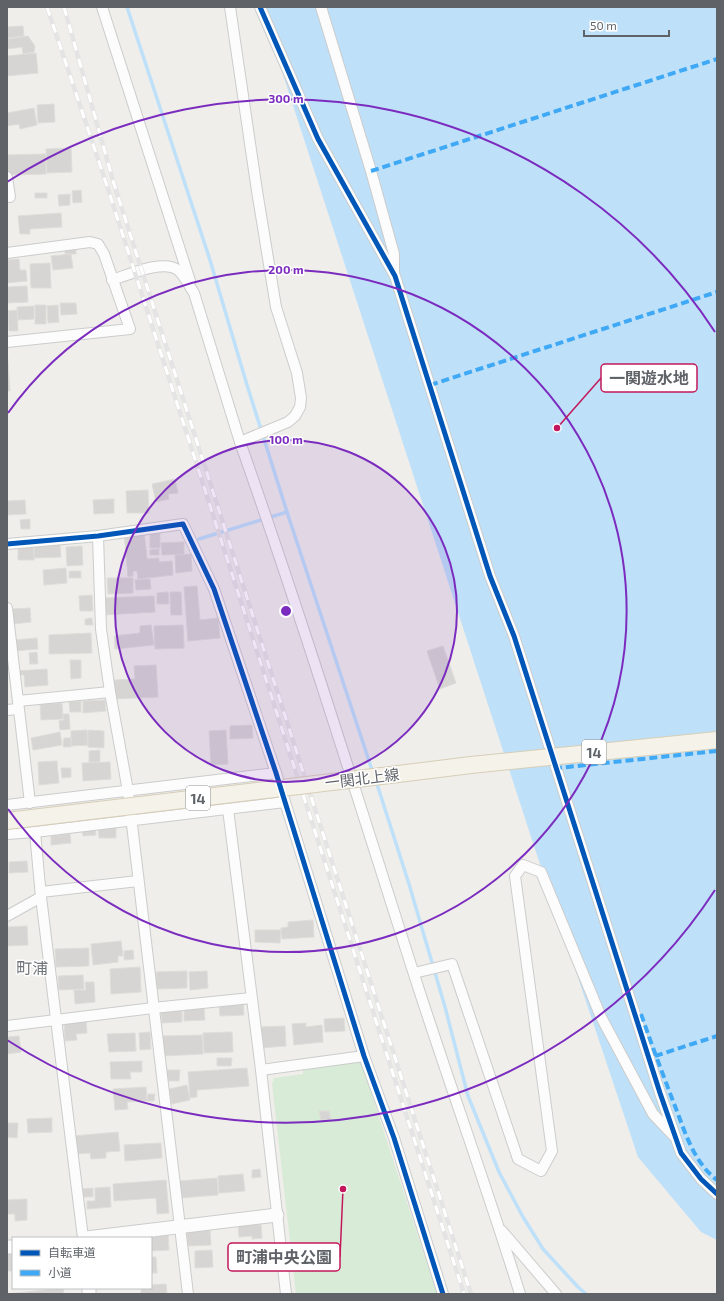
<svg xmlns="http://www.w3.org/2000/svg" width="724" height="1301" viewBox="0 0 724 1301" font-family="'Exo 2','Noto Sans JP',sans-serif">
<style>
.green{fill:#d8ebd6}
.water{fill:#bfe0f9}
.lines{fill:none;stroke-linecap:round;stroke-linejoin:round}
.stream{stroke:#bfe0f9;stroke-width:3.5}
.building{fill:#d6d5d3;stroke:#deddd9}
.minor-casing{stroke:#cbcccc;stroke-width:12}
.tertiary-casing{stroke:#cbcccc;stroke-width:15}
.primary-casing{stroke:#d7ceb8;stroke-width:18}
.minor{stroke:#fdfcfc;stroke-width:10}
.tertiary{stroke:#fdfcfc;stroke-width:13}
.primary{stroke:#f4f2e9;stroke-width:16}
.rail-casing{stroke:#e4e4e4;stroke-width:4.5}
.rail{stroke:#fff;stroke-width:3;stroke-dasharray:9;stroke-linecap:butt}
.primary-bridge-casing{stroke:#d7ceb8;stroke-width:18;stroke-linecap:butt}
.primary-bridge{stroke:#f4f2e9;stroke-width:16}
.quiet{stroke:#3fa9f5;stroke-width:4;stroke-dasharray:8 4;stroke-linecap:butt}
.cycleway-casing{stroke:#fff;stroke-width:8}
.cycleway{stroke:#0057b8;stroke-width:5}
.ring{fill:none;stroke:#7b2cbf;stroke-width:2}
.labels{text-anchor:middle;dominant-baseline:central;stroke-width:3;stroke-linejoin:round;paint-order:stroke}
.shield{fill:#fff;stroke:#8f9295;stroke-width:1}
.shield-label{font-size:14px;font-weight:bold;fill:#5f6368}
.street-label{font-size:15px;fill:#5f6368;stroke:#fff}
.neighbourhood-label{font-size:16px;fill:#70757a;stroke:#fff}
.centre{fill:#7b2cbf;stroke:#fff;stroke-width:2}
.ring-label{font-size:12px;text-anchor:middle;font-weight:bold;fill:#7b2cbf;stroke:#fff;stroke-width:3;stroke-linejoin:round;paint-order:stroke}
.leader{fill:none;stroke:#c2185b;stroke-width:1.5}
.callout-dot{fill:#c2185b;stroke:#fff;stroke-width:1.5}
.callout{fill:#fff;stroke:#c2185b;stroke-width:1.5}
.callout-label{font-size:16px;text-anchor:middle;font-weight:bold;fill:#5f6368}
</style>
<rect width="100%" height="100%" fill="#efeeea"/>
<polygon class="green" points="361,1062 437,1294 296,1294 272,1084 274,1078 303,1074 303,1070 318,1066"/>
<polygon class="water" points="261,7 717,7 717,1240 701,1232 638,1157 535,849"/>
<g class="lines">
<g class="stream">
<polyline points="127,7 210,260 247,385 287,512 373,773"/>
<polyline points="199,539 287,512"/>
<polyline points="376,781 409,884 445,1007 468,1096 499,1172 523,1217 543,1249 578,1287 586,1294"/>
</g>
</g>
<g class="building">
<polygon points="23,26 24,36 7,38 7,27"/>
<polygon points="28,36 35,46 34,52 23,54 22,47 7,49 7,39"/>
<polygon points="36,53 38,73 7,76 7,56"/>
<polygon points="54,104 55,122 38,123 37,105"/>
<polygon points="34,108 37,125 20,129 19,124 7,126 7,113"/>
<polygon points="71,148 72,172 47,173 46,149"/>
<polygon points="46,154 46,174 8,175 7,155"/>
<polygon points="81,190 82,202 73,203 72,191"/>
<rect x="35" y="193" width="12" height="5"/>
<polygon points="70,194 70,205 59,206 58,195"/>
<polygon points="61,213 62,227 30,229 30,234 20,234 18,216"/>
<rect x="65" y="247" width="11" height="7"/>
<polygon points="71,254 73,268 53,270 51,256"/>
<polygon points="19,259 20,270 26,270 27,281 7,283 7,260"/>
<polygon points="50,263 51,288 31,288 30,264"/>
<polygon points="27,286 28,302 7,303 7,287"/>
<polygon points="60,303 76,303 77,314 61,315"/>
<rect x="35" y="305" width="11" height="19"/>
<polygon points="58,305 59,322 48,323 47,306"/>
<polygon points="34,306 34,319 18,320 17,307"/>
<polygon points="17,310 18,331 9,331 8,311"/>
<polygon points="7,349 10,391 7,391"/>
<polygon points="175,479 178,493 168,494 169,499 156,502 152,484"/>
<polygon points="148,490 149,513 127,513 126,491"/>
<polygon points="114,499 114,513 94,514 93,500"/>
<polygon points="25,500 26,514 7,515 7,501"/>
<polygon points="30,519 30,529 21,529 20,520"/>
<polygon points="144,531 147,559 159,558 159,562 172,561 173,575 138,579 137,571 133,571 133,576 128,577 124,533"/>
<polygon points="160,533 160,548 150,548 150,534"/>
<polygon points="184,542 184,554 162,555 161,543"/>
<polygon points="60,544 61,557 34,558 34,545"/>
<polygon points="33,546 34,560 18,560 18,547"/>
<polygon points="82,546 83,565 67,566 66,547"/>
<polygon points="159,549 159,555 150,555 150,550"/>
<polygon points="191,554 192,571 176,573 175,555"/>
<polygon points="66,568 67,583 44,585 43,570"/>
<rect x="69" y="571" width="12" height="7"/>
<polygon points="107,578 133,578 133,593 108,594"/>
<polygon points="150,579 151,589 136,590 135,580"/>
<polygon points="197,586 200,620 218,618 220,638 188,641 184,587"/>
<polygon points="168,592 169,604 157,604 157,593"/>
<polygon points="170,592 181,592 182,615 171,615"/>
<polygon points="92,595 93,611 80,611 79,596"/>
<polygon points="154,596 155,612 104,615 104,598"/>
<polygon points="30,608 31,622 13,624 12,609"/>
<polygon points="92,618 93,625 85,625 85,619"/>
<polygon points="151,625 154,645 115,649 114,636 140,633 140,626"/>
<polygon points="183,625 184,648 155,649 154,626"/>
<polygon points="91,633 92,653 49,654 49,635"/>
<polygon points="37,638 38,649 15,651 14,640"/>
<polygon points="443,646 456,683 440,689 427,651"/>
<polygon points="37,652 38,664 30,664 29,653"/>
<polygon points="70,660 81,660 81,678 71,679"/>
<polygon points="156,665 158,697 115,699 114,680 135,679 134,666"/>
<polygon points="47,669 48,685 25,687 24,675 17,675 16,671"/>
<polygon points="105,700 106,711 83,713 83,701"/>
<polygon points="81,701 81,712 70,712 69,702"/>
<polygon points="62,703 63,719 41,720 40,704"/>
<polygon points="63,714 69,714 70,729 60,730 59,721 64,720"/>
<polygon points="252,725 253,738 230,739 230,726"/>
<polygon points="87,730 88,745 71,746 71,731"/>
<polygon points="88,730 104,731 104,748 88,747"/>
<polygon points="226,730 228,764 211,765 209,731"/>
<polygon points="60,732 62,745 33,750 31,738"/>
<polygon points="64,738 71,738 71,747 63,747"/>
<polygon points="100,750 100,762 89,762 89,751"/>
<polygon points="57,761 59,783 39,785 38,762"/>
<polygon points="110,762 111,779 83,781 82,763"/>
<polygon points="61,768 71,768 71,777 62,778"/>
<polygon points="116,824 116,838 99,838 98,825"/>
<polygon points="82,828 95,828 96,835 83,836"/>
<polygon points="70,834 71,843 51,845 51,836"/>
<polygon points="27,861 28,872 9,873 9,862"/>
<polygon points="313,920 314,937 282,939 281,928 288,927 288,922"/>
<polygon points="27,926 28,945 7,946 7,927"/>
<polygon points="255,930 281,930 280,943 255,942"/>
<polygon points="121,941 123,956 118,956 118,962 93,965 91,944"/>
<polygon points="89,948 89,966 56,967 55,949"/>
<polygon points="133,950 134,959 124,960 124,951"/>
<polygon points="140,967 141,992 111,994 110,969"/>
<polygon points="187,971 187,988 157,989 156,972"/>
<polygon points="207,971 208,988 190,990 189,972"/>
<polygon points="83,975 84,989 59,990 58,976"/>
<polygon points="85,982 94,982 95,1002 75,1004 74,990 86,990"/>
<polygon points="243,1002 244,1015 220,1016 219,1003"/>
<polygon points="182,1007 182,1022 162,1023 161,1008"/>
<polygon points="204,1007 205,1020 184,1021 184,1008"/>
<polygon points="86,1018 87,1033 76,1034 77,1040 65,1041 64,1020"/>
<polygon points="344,1018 345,1031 325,1032 324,1019"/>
<polygon points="306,1023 306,1027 322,1025 323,1042 294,1045 292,1024"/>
<polygon points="285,1026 286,1046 260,1048 259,1027"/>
<polygon points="150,1032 151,1049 140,1050 139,1033"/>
<polygon points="232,1032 233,1052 204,1053 203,1033"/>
<polygon points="135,1033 136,1051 109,1052 107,1034"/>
<polygon points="202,1035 203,1054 163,1056 162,1036"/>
<polygon points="19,1036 21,1052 7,1054 7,1037"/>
<polygon points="217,1058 232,1058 231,1066 217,1066"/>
<polygon points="142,1061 142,1072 130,1072 131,1079 111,1079 110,1062"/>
<polygon points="247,1068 249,1086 197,1090 197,1097 190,1098 188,1072"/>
<polygon points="165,1070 180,1070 179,1081 165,1081"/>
<polygon points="187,1085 190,1100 172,1104 169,1089"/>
<polygon points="146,1087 147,1101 127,1102 128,1109 115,1110 113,1089"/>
<polygon points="148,1094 155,1094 154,1101 147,1101"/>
<polygon points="319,1111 329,1111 331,1120 321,1120"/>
<polygon points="52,1118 52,1132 28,1133 27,1119"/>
<polygon points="7,1123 18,1123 17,1138 7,1137"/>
<polygon points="118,1132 120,1151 106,1152 106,1158 91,1159 90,1153 74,1154 73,1136"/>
<polygon points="161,1143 162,1158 125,1161 124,1145"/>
<polygon points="260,1169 261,1177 252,1178 252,1170"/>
<polygon points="243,1174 245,1191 219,1193 218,1176"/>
<polygon points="217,1178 218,1195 180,1198 179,1181"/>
<polygon points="166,1180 169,1213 157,1214 156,1198 114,1201 113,1184"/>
<polygon points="110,1187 111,1207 87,1209 87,1201 95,1201 95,1188"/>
<polygon points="93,1188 93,1197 80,1197 80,1189"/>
<polygon points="27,1199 27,1220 15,1221 15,1214 7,1214 7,1200"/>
<polygon points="256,1222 256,1225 261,1225 262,1238 252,1239 252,1236 239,1237 238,1223"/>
<polygon points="210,1230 211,1245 188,1246 187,1231"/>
<polygon points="168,1234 169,1250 151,1251 151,1238 141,1238 141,1235"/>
<polygon points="242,1248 243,1259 228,1260 227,1249"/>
<polygon points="212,1250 213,1267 195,1268 195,1251"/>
<polygon points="13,1252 13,1271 7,1271 7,1253"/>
<polygon points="151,1257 156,1257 157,1273 151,1273"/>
<polygon points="166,1284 167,1294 141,1294 141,1288 151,1288 151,1285"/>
<polygon points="63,1288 64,1294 7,1294"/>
</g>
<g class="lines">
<g class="minor-casing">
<g id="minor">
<polyline points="102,7 190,281"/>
<polyline points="260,7 318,139 395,276 490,576 514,636 660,1093 681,1153 701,1179 717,1194"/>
<polyline points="321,7 371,171 394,254 394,274"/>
<polyline points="7,177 10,197"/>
<polyline points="7,253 90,242 98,244 104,254 130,329 7,342"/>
<path d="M112 280C128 275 163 259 178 270 185 276 189 286 194 293L240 442 288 422 295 416 300 407 301 398 297 373 276 307 257 191 230 7"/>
<path d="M240 442C301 615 355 790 411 965 446 1075 486 1184 520 1294"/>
<polyline points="98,536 101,629 110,692 128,791 188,1294"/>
<polyline points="7,544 98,536 183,524 214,589 276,773 364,1056 394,1138 443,1294"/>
<polyline points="7,608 30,803"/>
<polyline points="18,701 110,692"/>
<polyline points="7,710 18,709"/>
<polyline points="7,805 276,773"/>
<polyline points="228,809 261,1070 286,1294"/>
<polyline points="35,832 41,897 83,1238"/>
<polyline points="7,834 35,832 285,802"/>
<polyline points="41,892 138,881"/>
<polyline points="7,916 41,897"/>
<polyline points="414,973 452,964 518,1159 541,1171 552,1151 515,876 523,865 541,872 601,1017 653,1114 673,1135"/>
<polyline points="7,1026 153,1008 251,998"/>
<polyline points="261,1070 364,1056"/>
<polyline points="502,1231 556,1294"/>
</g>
</g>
<g class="tertiary-casing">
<g id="tertiary">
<polyline points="86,1238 277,1215"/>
<polyline points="7,1247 13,1247"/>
<polyline points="89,1288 89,1294"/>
</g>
</g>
<g class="primary-casing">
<polyline id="primary" points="390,775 471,765"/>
</g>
<use href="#minor" class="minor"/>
<use href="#tertiary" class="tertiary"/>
<use href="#primary" class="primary"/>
<g class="rail-casing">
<g id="rail">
<polyline points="47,7 107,186 464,1294"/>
<polyline points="64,7 114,184 471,1294"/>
</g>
</g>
<use href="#rail" class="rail"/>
<g class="primary-bridge-casing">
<g id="primary-bridge">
<polyline points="471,765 717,740"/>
<polyline points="7,821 390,775"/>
</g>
</g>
<use href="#primary-bridge" class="primary-bridge"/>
<g class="quiet">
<polyline points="371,171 717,59"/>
<polyline points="430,385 717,292"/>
<polyline points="559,772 558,768 717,751"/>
<path d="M641 1014C651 1043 662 1072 673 1101 684 1128 692 1161 717 1180"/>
<polyline points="655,1056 717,1036"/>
</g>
<g class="cycleway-casing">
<g id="cycleway">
<polyline points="260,7 318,139 395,276 490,576 514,636 660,1093 681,1153 701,1179 717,1194"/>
<polyline points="7,544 98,536 183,524 214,589 276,773 364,1056 394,1138 443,1294"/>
</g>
</g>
<use href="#cycleway" class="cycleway"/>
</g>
<circle cx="286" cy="611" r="171" fill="#7b2cbf" fill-opacity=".12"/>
<g class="ring">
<circle cx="286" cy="611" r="171"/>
<path d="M8 413A341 341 0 1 1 8 809"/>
<path d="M715 890A512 512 0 0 1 7 1040M7 182A512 512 0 0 1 715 332"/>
</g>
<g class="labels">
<g class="shield">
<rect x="582" y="740" width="24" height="24" rx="3"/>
<rect x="186" y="786" width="24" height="24" rx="3"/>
</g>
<g class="shield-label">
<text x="594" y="752">14</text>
<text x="198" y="798">14</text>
</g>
<g class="street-label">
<text transform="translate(362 778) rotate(-7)">一関北上線</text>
</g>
<g class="neighbourhood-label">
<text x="32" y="967">町浦</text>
</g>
</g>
<circle cx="286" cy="611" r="6" class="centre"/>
<g class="ring-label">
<text x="286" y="103">300 m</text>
<text x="286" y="274">200 m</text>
<text x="286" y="444">100 m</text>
</g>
<path class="leader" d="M557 428L601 378M343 1189L340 1257"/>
<g class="callout-dot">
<circle cx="557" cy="428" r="4"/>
<circle cx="343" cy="1189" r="4"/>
</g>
<g class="callout">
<rect x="601" y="364" width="96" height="28" rx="4"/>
<rect x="228" y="1243" width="112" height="28" rx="4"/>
</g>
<g class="callout-label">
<text x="649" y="384">一関遊水地</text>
<text x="284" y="1263">町浦中央公園</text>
</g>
<rect width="724" height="1301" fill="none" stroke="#5f6368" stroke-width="16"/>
<rect x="12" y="1237" width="140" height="52" fill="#ffffff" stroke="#bfc1c3"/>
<rect x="20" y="1250" width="20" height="6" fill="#0057b8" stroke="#bfc1c3"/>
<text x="48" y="1257" font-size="12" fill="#5f6368">自転車道</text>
<rect x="20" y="1270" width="20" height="6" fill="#3fa9f5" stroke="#bfc1c3"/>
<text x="48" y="1277" font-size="12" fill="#5f6368">小道</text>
<path d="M584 30v6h85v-6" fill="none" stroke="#5f6368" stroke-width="2"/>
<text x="590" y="30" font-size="12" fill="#5f6368" stroke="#ffffff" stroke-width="3" paint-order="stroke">50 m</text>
</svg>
